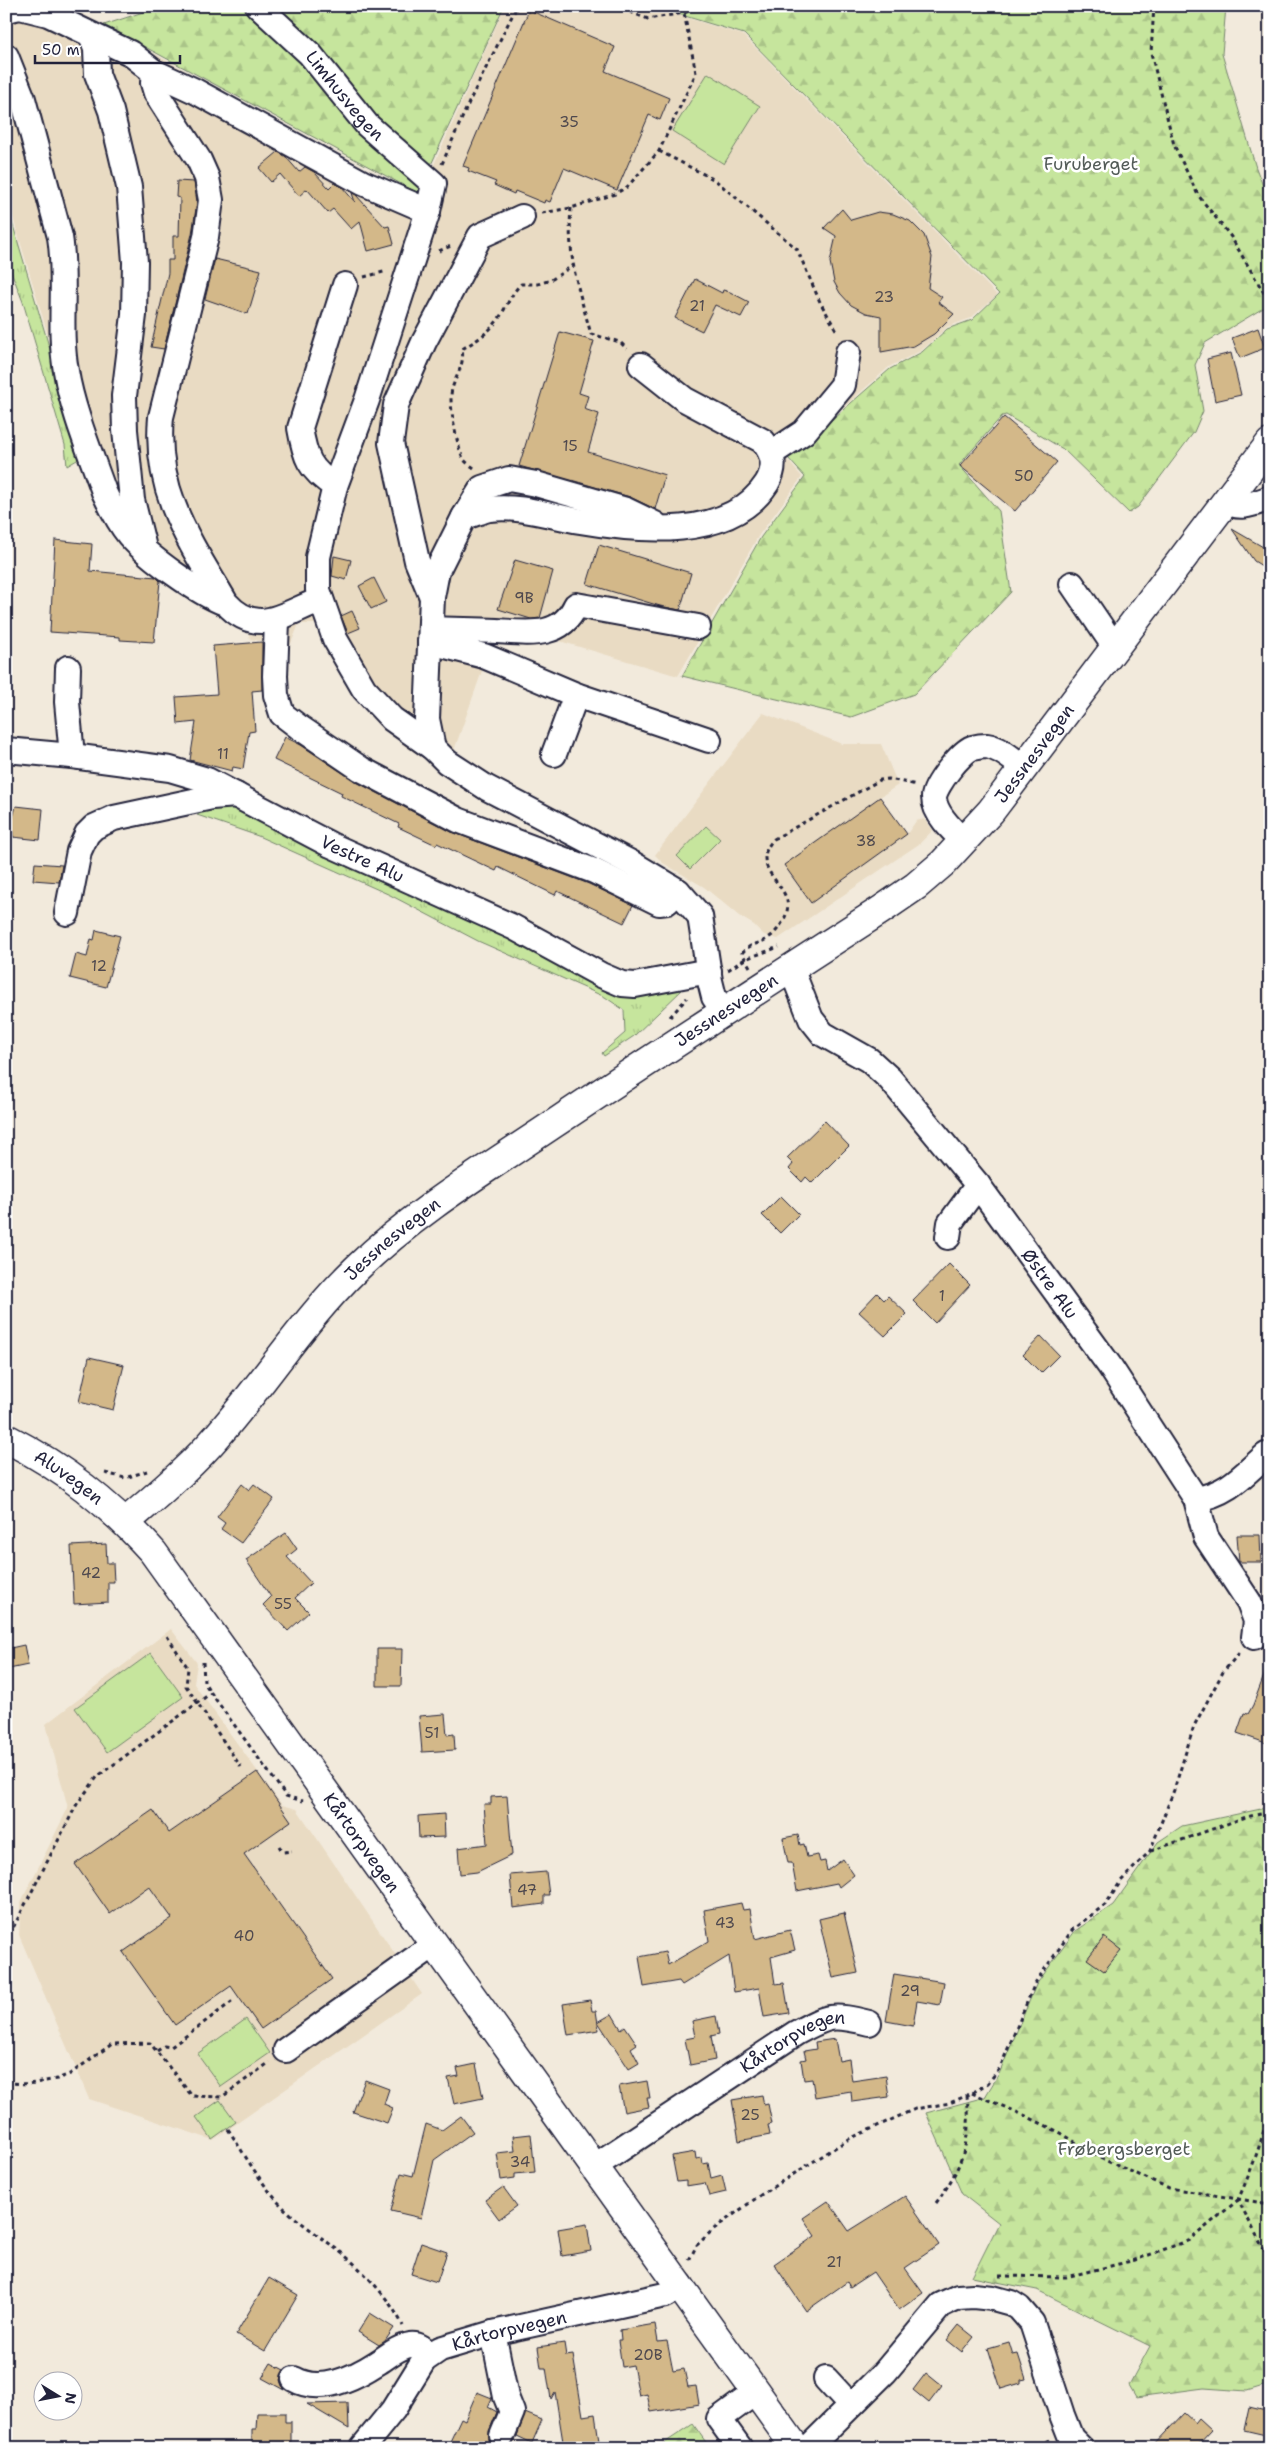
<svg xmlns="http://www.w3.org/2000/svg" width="1276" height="2454" viewBox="0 0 1276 2454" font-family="'Shantell Sans',sans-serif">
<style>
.built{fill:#e9dbc3}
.grass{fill:url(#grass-tufts);stroke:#74846c}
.forest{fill:url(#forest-firs);stroke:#74846c}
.green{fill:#c6e59d;stroke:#74846c}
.building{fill:#d3b889;stroke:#22223b}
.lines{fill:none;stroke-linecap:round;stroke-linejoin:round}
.minor-casing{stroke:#22223b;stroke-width:28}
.major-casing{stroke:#22223b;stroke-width:31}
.path{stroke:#22223b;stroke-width:3;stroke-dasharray:4 4;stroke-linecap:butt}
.minor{stroke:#fff;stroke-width:24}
.major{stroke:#fff;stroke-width:28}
.labels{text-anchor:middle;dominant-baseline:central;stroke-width:5;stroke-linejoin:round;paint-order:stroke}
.number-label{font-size:15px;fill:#4e484e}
.street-label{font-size:18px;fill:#22223b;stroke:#fff}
.park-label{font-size:18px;fill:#535c58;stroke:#fff}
</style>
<defs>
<pattern id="grass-tufts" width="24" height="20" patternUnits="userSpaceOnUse" patternTransform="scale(1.25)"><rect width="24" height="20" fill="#c6e59d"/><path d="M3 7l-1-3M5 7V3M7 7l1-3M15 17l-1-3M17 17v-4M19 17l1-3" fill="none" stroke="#aac488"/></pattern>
<pattern id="forest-firs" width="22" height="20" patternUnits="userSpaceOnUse" patternTransform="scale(1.25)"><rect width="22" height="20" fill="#c6e59d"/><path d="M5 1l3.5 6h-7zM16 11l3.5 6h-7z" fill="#aac488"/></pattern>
</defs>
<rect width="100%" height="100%" fill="#f2eadc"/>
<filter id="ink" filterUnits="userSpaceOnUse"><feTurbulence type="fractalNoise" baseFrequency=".02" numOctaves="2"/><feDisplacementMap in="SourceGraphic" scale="10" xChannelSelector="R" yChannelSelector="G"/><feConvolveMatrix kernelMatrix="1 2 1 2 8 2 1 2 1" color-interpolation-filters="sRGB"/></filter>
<g filter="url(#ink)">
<g class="built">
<polygon points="6,6 68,6 418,200 505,6 648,6 743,35 997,295 971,318 947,327 922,350 889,367 786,458 802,477 759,535 678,676 499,623 446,773 405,746 370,712 316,624 299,624 285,658 266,642 250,639 248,630 163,578 85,460 6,194"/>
<polygon points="763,713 842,744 881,744 898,785 880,797 907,834 916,821 924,819 933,830 919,844 778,939 764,935 754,925 739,916 704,887 663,863 655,855"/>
<polygon points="171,1629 197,1663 194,1684 282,1805 297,1809 422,1994 213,2140 89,2099 19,1935 21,1902 68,1808 46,1724"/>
</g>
<g class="grass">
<polygon points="6,202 82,457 67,466 65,445 23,302 6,258"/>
<path d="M218 803 249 809 586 972C629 1000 629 1000 679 986L683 989 634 1036 604 1056 602 1053 625 1033 624 1010 605 997 478 941 390 895 258 836 197 815Z"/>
</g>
<g class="forest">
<polygon points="161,6 504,6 418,193 104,25"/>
<polygon points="652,6 1226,6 1222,54 1256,168 1270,204 1270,296 1265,307 1205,343 1195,365 1203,411 1194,432 1138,507 1129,513 1063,449 1006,415 1002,416 959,465 999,511 1011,592 914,694 851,717 682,676 761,537 805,477 788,458 890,369 922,352 947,329 972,320 999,294 744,34"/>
<polygon points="1270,1807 1270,2384 1247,2391 1204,2388 1136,2397 1129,2385 1150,2346 1037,2290 972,2277 999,2223 962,2194 926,2113 985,2097 1000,2072 1036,1985 1075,1931 1113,1905 1158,1842 1182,1826"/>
<polygon points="693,2424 710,2448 657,2448"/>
</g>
<g class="green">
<polygon points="708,73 760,106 724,164 672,131"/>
<polygon points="706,826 720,839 690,869 677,856"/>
<polygon points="151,1653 183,1697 107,1752 75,1708"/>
<polygon points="246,2019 270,2053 221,2087 197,2054"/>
<polygon points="220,2100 236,2122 212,2139 196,2117"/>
</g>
<g class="building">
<polygon points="529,10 615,47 605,71 669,98 660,120 649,115 617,190 564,168 550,202 545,200 544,203 515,191 514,194 494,185 496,182 468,171 469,168 463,166"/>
<polygon points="278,152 285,156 299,172 305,167 314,172 329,188 334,183 342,187 355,202 352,193 356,195 385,227 389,226 394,244 368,251 360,221 351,229 333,209 328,213 307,189 299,196 280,174 271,182 259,168"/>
<polygon points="177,181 194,182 197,202 192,234 164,349 151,347 168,273 168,260 173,260 173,236 179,236 180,198 176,197"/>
<polygon points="842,209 851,220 878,212 893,214 910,221 924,235 932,257 928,288 942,297 938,302 954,314 934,334 914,346 881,352 881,316 866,313 851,305 840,293 834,282 830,262 836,236 824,228"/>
<polygon points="215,259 261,270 248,314 205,299"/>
<polygon points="695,279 722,293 723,290 730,292 749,302 741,317 715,305 702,331 675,318"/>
<polygon points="1258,328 1265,348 1240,358 1232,338"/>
<polygon points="560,332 594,341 579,393 588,396 584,409 599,414 588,452 665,475 655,509 630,497 519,466"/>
<polygon points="1231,353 1241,395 1215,401 1207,359"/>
<polygon points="1004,417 1057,462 1015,511 960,466"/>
<polygon points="1232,529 1270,551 1270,571 1254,561"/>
<polygon points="55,540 92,544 90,571 156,577 160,581 154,642 120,640 120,637 50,632"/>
<polygon points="599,545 691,573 680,610 660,606 587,584"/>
<polygon points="334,556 351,560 346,580 332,576"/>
<polygon points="515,560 553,571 540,618 531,619 498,609"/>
<polygon points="374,578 386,602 371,609 359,586"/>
<polygon points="352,611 360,628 348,633 341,616"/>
<polygon points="262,642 262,690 252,691 255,731 249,732 243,769 233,767 232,771 190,760 196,722 178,724 176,697 217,694 213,646"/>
<polygon points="285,737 301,745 355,781 452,832 589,884 633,905 624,923 557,891 555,895 498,867 496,871 437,843 436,845 398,827 399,824 341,796 342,793 274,760"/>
<polygon points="880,797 907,834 811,903 784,865"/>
<polygon points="16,806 43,809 40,840 13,837 12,821"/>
<polygon points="35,863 62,865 59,882 33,880"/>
<polygon points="96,930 120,936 106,987 70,978 76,954 87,957 91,939 94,940"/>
<polygon points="825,1121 849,1146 812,1183 806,1177 802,1182 789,1169 793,1164 787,1158"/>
<polygon points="781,1196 799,1214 780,1233 762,1215"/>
<polygon points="949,1264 970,1285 935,1323 913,1301"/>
<polygon points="877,1293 884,1300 888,1296 907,1314 885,1336 859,1312"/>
<polygon points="1041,1336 1059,1355 1041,1373 1023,1355"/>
<polygon points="89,1357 124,1365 113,1410 79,1402"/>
<polygon points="242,1484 249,1490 254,1484 274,1499 241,1543 221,1529 225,1523 217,1517"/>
<polygon points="286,1533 297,1549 287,1557 311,1583 295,1598 309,1612 288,1631 263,1605 271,1597 246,1560"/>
<polygon points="1237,1535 1260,1535 1261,1562 1239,1562"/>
<polygon points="106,1544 107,1563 113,1563 114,1582 108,1582 108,1602 74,1604 71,1546"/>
<polygon points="24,1645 28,1665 9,1669 6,1649"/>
<polygon points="377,1649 402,1649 401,1686 377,1686"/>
<polygon points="1268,1665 1270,1734 1266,1743 1237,1733 1244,1713 1248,1714 1253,1705"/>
<polygon points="445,1714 447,1735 454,1734 455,1750 422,1752 419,1716"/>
<polygon points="257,1772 291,1821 244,1854 332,1979 261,2029 231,1986 175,2025 123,1952 172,1918 149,1886 110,1914 75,1864 153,1810 169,1833"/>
<polygon points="507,1796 512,1855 477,1872 460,1874 458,1848 487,1844 484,1804 491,1804 491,1797"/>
<polygon points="444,1814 445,1837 419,1838 418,1816"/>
<polygon points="798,1835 800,1845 804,1844 807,1857 818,1855 820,1862 825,1861 827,1871 843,1859 854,1875 839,1887 837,1883 797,1891 792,1863 788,1863 783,1838"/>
<polygon points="546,1872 549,1895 544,1895 544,1904 513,1908 510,1875"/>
<polygon points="741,1903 743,1910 750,1909 755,1939 790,1930 795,1950 771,1957 775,1984 784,1983 789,2013 764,2017 759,1988 734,1992 729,1956 682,1985 679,1981 644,1987 639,1957 665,1952 668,1965 709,1941 704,1910"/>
<polygon points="844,1913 858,1973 833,1978 819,1919"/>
<polygon points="1104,1937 1121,1950 1104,1971 1087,1959"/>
<polygon points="894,1974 944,1982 940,2005 917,2001 913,2026 886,2021"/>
<polygon points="590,2000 592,2011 596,2011 599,2030 568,2035 563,2004"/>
<polygon points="612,2014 621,2029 625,2026 637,2044 631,2048 639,2063 629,2069 598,2022"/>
<polygon points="716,2016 719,2034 711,2036 715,2060 690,2065 685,2039 695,2037 692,2021"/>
<polygon points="835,2039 839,2061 849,2059 852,2081 886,2076 889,2097 852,2102 851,2091 815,2097 812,2079 804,2080 801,2060 806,2059 804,2051 816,2049 815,2042"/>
<polygon points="476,2064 483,2098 454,2104 448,2078 459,2076 457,2068"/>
<polygon points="365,2080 389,2089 384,2104 393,2108 387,2123 353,2112"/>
<polygon points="647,2081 650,2098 647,2098 649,2107 624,2112 619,2086"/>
<polygon points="762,2095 764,2105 768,2104 772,2124 768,2125 770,2135 739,2141 732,2100"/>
<polygon points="461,2116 473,2132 434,2160 421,2218 391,2211 401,2173 413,2176 426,2124 442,2130"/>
<polygon points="531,2134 535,2172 515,2174 515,2178 501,2180 497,2153 515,2151 513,2136"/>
<polygon points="695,2152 696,2159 702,2158 703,2164 708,2163 711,2178 722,2175 726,2192 709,2196 705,2183 686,2186 686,2181 677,2182 672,2156"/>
<polygon points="503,2187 517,2206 499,2219 485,2200"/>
<polygon points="905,2196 939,2245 905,2268 923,2293 899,2310 873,2272 850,2287 847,2282 806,2311 774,2264 815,2236 803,2218 828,2201 849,2231"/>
<polygon points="587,2224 591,2251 562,2256 558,2229"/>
<polygon points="421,2243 447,2252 437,2282 411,2274"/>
<polygon points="269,2278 298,2295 265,2351 236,2334"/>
<polygon points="370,2313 394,2328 385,2341 379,2345 358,2332"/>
<polygon points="655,2324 658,2342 667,2341 673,2371 684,2369 688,2387 696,2386 699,2404 651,2412 647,2394 639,2396 633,2365 622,2367 618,2340 621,2340 620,2330"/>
<polygon points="959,2325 974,2337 962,2352 947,2340"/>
<polygon points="1009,2342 1013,2355 1018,2354 1026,2379 1021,2380 1021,2383 1001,2389 988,2348"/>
<polygon points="564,2343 566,2356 573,2355 583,2416 595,2414 600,2448 564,2448 555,2392 551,2399 546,2368 541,2368 538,2347"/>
<polygon points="271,2363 284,2370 280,2380 284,2390 262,2378"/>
<polygon points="926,2373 942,2386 929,2403 913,2390"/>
<polygon points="477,2392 492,2398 488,2407 497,2412 489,2431 490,2448 447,2448 461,2418 465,2420"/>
<polygon points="348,2403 349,2429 307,2404"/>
<polygon points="1249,2407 1270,2412 1270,2436 1244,2430"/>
<polygon points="257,2413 285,2413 285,2422 291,2422 291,2448 252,2448 252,2429 256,2429"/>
<polygon points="525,2413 542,2420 532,2443 517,2436"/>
<polygon points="1184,2413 1195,2423 1199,2418 1212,2430 1195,2448 1151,2448"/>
</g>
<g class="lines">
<g class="minor-casing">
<g id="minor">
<path id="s1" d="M258 6 310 54 367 125 434 184 428 211 367 400 335 486 318 557V590L335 639 364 689 392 719 433 748 447 762 487 788 633 864 678 891 700 916 710 981 714 997 724 1012"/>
<polyline points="6,10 20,7 48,14 130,53 154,72 195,91 363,183 428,211"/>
<polyline points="91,35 96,48 97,74 111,111 129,187 135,262 134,315 124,396 125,430 132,500 143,544"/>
<path d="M6 56 23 99 60 237C67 281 58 327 66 371 72 409 91 455 104 492 111 507 119 523 129 535 148 557 198 593 225 603"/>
<path d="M154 72 153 83 156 93 199 160 207 178 211 200 206 237 161 417C154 492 190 542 226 603 259 640 288 610 321 600"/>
<polyline points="772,453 804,432 843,385 848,352"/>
<path d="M335 486C309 470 305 457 300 428L345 285"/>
<path d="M1226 501C1240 511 1255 503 1270 498"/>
<polyline points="464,517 482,488 509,479 536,484 626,510 655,524"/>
<polyline points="1072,584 1110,640 1116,645"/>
<polyline points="432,597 417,561 391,443 396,405 424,342 480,236 522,217"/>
<polyline points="277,620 275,676 276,695 282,714 299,727 361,769 458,820 594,871 659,903 667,902 678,891"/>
<path d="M431 629C453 630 475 630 497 631 527 633 561 639 576 605L698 627"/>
<polyline points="430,642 484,656 576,695 709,740"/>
<polyline points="68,668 67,702 72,756"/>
<path d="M433 748 427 719 432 597 437 571 464 517C472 515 481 511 489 509 520 505 550 516 580 521 638 531 730 541 767 483 776 467 774 455 763 441L684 399 641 365"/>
<path id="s2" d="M6 750 72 756 170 769 207 780 331 845 513 927 601 975 622 984 635 985 709 971"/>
<polyline points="554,754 576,695"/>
<path d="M964 841C953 831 934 814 934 797 935 785 961 752 972 748 976 747 983 746 987 746 1001 748 1013 760 1024 768"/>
<polyline points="67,913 79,851 87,834 94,827 114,818 212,797 236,795"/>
<path id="s3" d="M791 968 811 1019 823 1034 869 1060 890 1079 978 1185 1109 1365 1196 1499 1206 1537 1249 1602 1256 1621 1254 1637"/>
<polyline points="948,1237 950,1223 978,1185"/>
<path d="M1196 1499C1228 1494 1243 1475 1266 1455"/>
<polyline points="286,2050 435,1944"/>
<path id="s4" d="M595 2166 796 2033C829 2015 832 2014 869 2023"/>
<polyline points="493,2333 506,2397 512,2412 502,2436"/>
<path d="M294 2379C320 2394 354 2378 377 2363 387 2357 398 2347 410 2345 419 2344 424 2349 430 2355"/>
<polyline points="826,2379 850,2405"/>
<path id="s5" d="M362 2448 393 2410 424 2360 440 2349 493 2333 665 2295 681 2285"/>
<polyline points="740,2448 719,2419 756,2392"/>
<polyline points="808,2448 885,2372 941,2305 958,2297 973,2296 993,2298 1011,2303 1019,2308 1032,2323 1062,2415 1071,2438 1081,2448"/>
</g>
</g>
<g class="major-casing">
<g id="major">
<path id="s6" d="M6 1438C64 1468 109 1503 153 1552L796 2448"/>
<path id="s7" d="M126 1522C158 1494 191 1467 219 1434 266 1380 305 1318 357 1268 415 1212 485 1170 552 1125 661 1052 771 981 881 910L916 886 943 863 991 811 1270 443"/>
</g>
</g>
<g class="path">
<polyline points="615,6 648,19 684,13 699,6"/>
<polyline points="1154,6 1151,53 1174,145 1198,195 1231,237 1270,303"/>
<polyline points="659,151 715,180 797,249 820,302 838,333"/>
<polyline points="442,164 470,100 517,6"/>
<path d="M571 208C567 256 578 288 591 334L620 342 627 349"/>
<polyline points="542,213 571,208 615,194 627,187 659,151 696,73 684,13"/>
<polyline points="439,251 451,246"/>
<polyline points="364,277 387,271"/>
<path d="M474 468C470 465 465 462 463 458 457 446 448 402 452 389 456 375 465 365 462 349 476 341 488 333 497 321 506 309 510 295 521 284H538L551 280 572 266"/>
<path d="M750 967 742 953C750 943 759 945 768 938 774 935 783 923 785 917 800 886 744 871 774 839L880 780 889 779 917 785"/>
<polyline points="728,970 745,959 779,947"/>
<polyline points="670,1017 687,998"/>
<polyline points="105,1473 125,1478 147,1471"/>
<polyline points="167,1636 188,1668 186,1686 241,1767"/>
<polyline points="203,1662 204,1682 211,1693 286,1796 303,1801"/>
<polyline points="6,1838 9,1844 6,1854"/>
<polyline points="279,1846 283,1852 292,1851"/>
<polyline points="1151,1851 1246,1817 1270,1812"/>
<polyline points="6,1930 13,1928 77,1804 98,1776 211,1693"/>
<polyline points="157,2051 164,2046 171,2047 233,2001"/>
<polyline points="6,2083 29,2084 57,2079 70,2074 112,2044 150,2043 192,2096 222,2097 270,2062"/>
<polyline points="972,2093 1026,2116 1061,2133 1100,2158 1169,2188 1270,2204"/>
<path d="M1270 2099C1265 2136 1253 2166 1238 2200L1270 2261"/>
<path d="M228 2129C244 2154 259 2180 278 2202 295 2220 316 2233 335 2248 359 2265 391 2300 403 2326"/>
<path d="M936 2203C962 2168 972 2140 967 2096"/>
<polyline points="689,2260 697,2245 715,2228 762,2194 849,2139 915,2109 950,2103 972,2093 988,2083 1000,2068 1035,1983 1073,1929 1106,1904 1121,1881 1150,1851 1174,1790 1194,1726 1223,1672 1241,1651"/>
<polyline points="999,2276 1066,2277 1135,2260 1190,2240 1238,2200"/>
<polyline points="1032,2448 1050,2440"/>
</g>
<use href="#minor" class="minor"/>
<use href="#major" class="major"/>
</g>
</g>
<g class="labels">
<g class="number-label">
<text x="569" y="122">35</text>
<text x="884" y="297">23</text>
<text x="697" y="306">21</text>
<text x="570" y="446">15</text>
<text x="1024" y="476">50</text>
<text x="524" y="598">9B</text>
<text x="223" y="754">11</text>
<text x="866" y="841">38</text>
<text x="99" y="966">12</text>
<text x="942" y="1296">1</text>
<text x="91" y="1573">42</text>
<text x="283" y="1604">55</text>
<text x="432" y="1733">51</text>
<text x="527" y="1890">47</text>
<text x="725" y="1923">43</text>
<text x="244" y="1936">40</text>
<text x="910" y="1991">29</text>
<text x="750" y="2115">25</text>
<text x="520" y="2162">34</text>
<text x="834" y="2262">21</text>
<text x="648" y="2355">20B</text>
</g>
<g class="street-label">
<text stroke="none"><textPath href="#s1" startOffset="125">Limhusvegen</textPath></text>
<text stroke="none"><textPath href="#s7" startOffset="1200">Jessnesvegen</textPath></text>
<text stroke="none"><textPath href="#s2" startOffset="378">Vestre Alu</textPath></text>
<text stroke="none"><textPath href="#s7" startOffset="795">Jessnesvegen</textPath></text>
<text stroke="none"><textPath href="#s7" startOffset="390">Jessnesvegen</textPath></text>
<text stroke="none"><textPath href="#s3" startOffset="415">Østre Alu</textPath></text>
<text stroke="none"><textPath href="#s6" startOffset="74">Aluvegen</textPath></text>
<text stroke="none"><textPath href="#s6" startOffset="545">Kårtorpvegen</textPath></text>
<text stroke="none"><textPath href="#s4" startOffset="235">Kårtorpvegen</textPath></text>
<text stroke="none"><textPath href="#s5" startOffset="199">Kårtorpvegen</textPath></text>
</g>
<g class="park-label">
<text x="1091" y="164">Furuberget</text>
<text x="1124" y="2149">Frøbergsberget</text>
</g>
</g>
<rect width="1276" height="2454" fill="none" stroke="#fff" stroke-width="25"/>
<rect x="12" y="12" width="1251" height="2429" fill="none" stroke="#22223b" stroke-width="2" filter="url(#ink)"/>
<g transform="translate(58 2396) rotate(100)"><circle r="24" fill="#ffffff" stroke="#a7a7b1"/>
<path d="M0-4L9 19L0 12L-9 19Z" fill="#22223b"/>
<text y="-8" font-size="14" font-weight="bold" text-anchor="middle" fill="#22223b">N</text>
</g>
<path d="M35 55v8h145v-8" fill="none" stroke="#22223b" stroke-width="2.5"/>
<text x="42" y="55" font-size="15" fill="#22223b" stroke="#ffffff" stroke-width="4" paint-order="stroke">50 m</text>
</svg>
